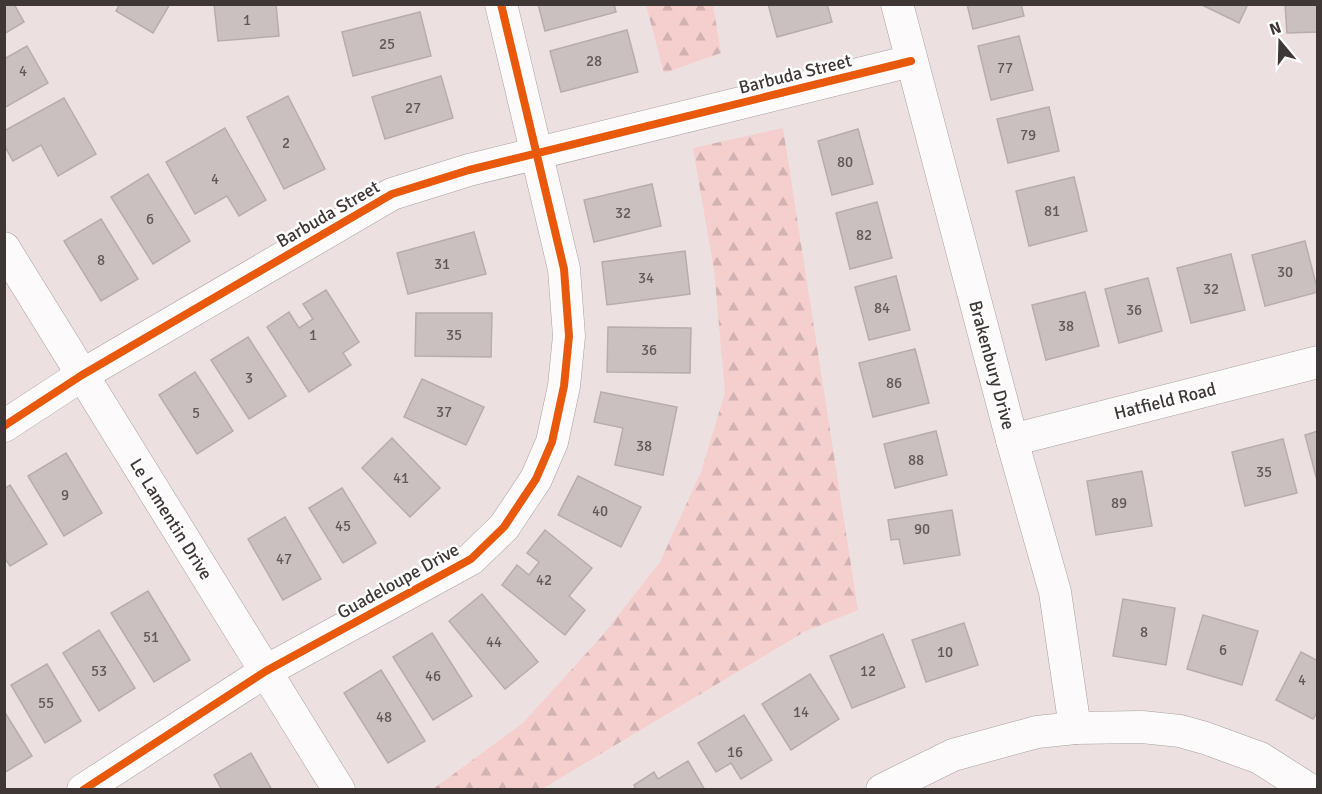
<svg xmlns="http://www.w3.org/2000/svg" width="1322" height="794" viewBox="0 0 1322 794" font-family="Signika,sans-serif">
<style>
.forest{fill:url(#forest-firs)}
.building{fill:#cac0c0;stroke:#b7adac;stroke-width:1.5}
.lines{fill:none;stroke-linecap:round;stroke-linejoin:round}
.minor-casing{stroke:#aaa0a0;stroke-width:33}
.minor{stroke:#fcfafa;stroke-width:32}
.cycleway-casing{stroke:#fff;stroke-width:11}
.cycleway{stroke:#e8590c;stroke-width:8}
.labels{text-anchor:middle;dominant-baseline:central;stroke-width:5;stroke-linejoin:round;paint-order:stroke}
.number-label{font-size:15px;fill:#625858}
.street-label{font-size:18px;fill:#3f3636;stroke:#fff}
</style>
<defs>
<pattern id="forest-firs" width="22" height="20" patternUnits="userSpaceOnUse" patternTransform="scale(1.5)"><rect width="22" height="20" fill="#f4cfce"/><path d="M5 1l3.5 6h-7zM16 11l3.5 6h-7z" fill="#d2b2b2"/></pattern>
</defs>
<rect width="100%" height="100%" fill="#ede0e0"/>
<g class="forest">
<polygon points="646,5 713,5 721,53 664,73"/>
<polygon points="783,128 858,610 804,632 542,789 433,789 523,723 602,636 660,562 701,472 725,393 714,270 693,148"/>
</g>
<g class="building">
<polygon points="4,4 14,4 24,22 4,34"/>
<polygon points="120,4 170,4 153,33 116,11"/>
<polygon points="214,4 276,4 279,36 218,41"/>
<polygon points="538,4 614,4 616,12 545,31"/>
<polygon points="768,4 827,4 832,22 777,37"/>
<polygon points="967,4 1021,4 1024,16 973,29"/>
<polygon points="1200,4 1248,4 1239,23"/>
<polygon points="1285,4 1318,4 1318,32 1287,33"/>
<polygon points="420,12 431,56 353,76 342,32"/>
<polygon points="627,30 638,72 561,92 550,51"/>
<polygon points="1019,36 1033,90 991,100 978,46"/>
<polygon points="27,46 48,83 4,108 4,59"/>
<polygon points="441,76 453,118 385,139 372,97"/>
<polygon points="288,96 325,169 284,189 247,117"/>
<polygon points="64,98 96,154 58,176 41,145 13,161 4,145 4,131"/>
<polygon points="1049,107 1059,151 1008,163 997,119"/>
<polygon points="225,128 266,200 239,216 227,196 195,214 166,162"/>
<polygon points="858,129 873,184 832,195 818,141"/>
<polygon points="148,174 190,241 153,264 111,197"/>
<polygon points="1074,177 1087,231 1029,246 1016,191"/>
<polygon points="652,184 661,226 594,242 584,200"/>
<polygon points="877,202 892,258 850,269 836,213"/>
<polygon points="101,219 138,279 101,301 64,241"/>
<polygon points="474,232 486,274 408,294 397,253"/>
<polygon points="1305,241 1318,292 1265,306 1252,255"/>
<polygon points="685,251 690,294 607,305 602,262"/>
<polygon points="1231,254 1245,310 1191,323 1177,268"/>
<polygon points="896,276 910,330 869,340 855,287"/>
<polygon points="1148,278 1162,331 1119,343 1105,289"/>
<polygon points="326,290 359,342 343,353 351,365 309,392 267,327 289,312 299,328 313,319 303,304"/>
<polygon points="1085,292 1099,346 1046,360 1032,305"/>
<polygon points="416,313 492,313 491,357 415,356"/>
<polygon points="608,327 691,328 690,373 607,372"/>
<polygon points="248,337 286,396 249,419 211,360"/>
<polygon points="915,349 929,403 873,417 859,363"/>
<polygon points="195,372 233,431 197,454 159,395"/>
<polygon points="422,379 484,407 466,445 404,417"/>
<polygon points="601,392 677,407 663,475 615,465 623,428 594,422"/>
<polygon points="936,431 947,475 895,488 884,444"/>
<polygon points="1318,431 1318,484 1305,435"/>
<polygon points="392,438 440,488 410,517 362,468"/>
<polygon points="1283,439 1297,493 1245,506 1232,452"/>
<polygon points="66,453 102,513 64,536 28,476"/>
<polygon points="1142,471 1152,526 1096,535 1087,481"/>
<polygon points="578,476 641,507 621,547 558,515"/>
<polygon points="10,485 47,544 10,566 4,557 4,489"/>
<polygon points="342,488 376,543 343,563 309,508"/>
<polygon points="952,510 960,555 904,564 899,539 891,540 888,520"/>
<polygon points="285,517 321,579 283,600 248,539"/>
<polygon points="545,530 592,568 569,596 585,610 565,635 502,585 517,565 529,575 539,562 527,553"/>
<polygon points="148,591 190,660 154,682 111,613"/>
<polygon points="482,594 538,662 505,689 449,621"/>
<polygon points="1123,599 1175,608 1166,665 1113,656"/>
<polygon points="1203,615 1258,631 1242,685 1187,669"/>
<polygon points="964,623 978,665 926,682 912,640"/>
<polygon points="99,630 135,688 99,711 63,653"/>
<polygon points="432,633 472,696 433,720 393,657"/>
<polygon points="883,634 905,687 852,708 830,656"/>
<polygon points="1301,652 1318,661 1318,711 1313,719 1276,700"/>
<polygon points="47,664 81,721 45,743 11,685"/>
<polygon points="381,670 425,741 388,763 344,693"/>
<polygon points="810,674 839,719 791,750 762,704"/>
<polygon points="4,711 32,756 4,773"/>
<polygon points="744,715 772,760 741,779 731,763 716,772 698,743"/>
<polygon points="251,753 272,790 222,790 214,775"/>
<polygon points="688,761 705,790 636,790 634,785 654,772 658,779"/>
</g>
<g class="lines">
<g class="minor-casing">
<g id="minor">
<polyline points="897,4 1012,440 1055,592 1075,728"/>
<polyline points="4,248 339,790"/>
<polyline points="4,426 82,375 392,194 469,170 911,61"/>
<polyline points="1012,440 1318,362"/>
<polyline points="83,790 266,671 471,559 504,527 536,479 552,442 564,386 569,336 564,269 501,4"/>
<polyline points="882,790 953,755 1037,732 1075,728 1142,727 1180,731 1205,738 1260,758 1310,790"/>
</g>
</g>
<use href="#minor" class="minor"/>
<g class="cycleway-casing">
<g id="cycleway">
<polyline points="4,426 82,375 392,194 469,170 911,61"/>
<polyline points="83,790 266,671 471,559 504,527 536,479 552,442 564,386 569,336 564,269 501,4"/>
</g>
</g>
<use href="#cycleway" class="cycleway"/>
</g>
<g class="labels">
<g class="number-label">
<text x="247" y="20">1</text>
<text x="387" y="44">25</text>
<text x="594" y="61">28</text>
<text x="1005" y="68">77</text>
<text x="23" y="71">4</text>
<text x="413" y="108">27</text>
<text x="1028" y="135">79</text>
<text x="286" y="143">2</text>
<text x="845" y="162">80</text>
<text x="215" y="179">4</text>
<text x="1052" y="211">81</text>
<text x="623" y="213">32</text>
<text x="150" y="219">6</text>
<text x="864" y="235">82</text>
<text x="101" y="260">8</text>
<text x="442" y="264">31</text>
<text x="1285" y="272">30</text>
<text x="646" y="278">34</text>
<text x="1211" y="289">32</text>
<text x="882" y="308">84</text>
<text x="1134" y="310">36</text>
<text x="1066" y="326">38</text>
<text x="313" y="335">1</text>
<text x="454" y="335">35</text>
<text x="649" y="350">36</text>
<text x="249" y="378">3</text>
<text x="894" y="383">86</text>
<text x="444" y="412">37</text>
<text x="196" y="413">5</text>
<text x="644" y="446">38</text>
<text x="916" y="460">88</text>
<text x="1264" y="472">35</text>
<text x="401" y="478">41</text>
<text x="65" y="495">9</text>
<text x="1119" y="503">89</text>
<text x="600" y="511">40</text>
<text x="343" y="526">45</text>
<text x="922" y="529">90</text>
<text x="284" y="559">47</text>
<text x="544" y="580">42</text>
<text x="1144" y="632">8</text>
<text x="151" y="637">51</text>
<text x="494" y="642">44</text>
<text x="1223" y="650">6</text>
<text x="945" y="652">10</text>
<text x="99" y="671">53</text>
<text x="868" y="671">12</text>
<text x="433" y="676">46</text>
<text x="1302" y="680">4</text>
<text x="46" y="703">55</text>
<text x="801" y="712">14</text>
<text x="384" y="717">48</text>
<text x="735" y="752">16</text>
</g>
<g class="street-label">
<text transform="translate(795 74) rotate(-14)">Barbuda Street</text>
<text transform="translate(328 214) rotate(-30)">Barbuda Street</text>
<text transform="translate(992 365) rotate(75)">Brakenbury Drive</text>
<text transform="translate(1165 401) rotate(-14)">Hatfield Road</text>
<text transform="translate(171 519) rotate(58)">Le Lamentin Drive</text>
<text transform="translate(398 581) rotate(-29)">Guadeloupe Drive</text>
</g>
</g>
<rect width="1322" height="794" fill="none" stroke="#3f3636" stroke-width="12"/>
<g transform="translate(1280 42) rotate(341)" stroke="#ffffff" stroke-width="4.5" paint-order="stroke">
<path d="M0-4.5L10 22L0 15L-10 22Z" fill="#3f3636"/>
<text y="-9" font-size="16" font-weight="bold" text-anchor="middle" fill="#3f3636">N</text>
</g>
</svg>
